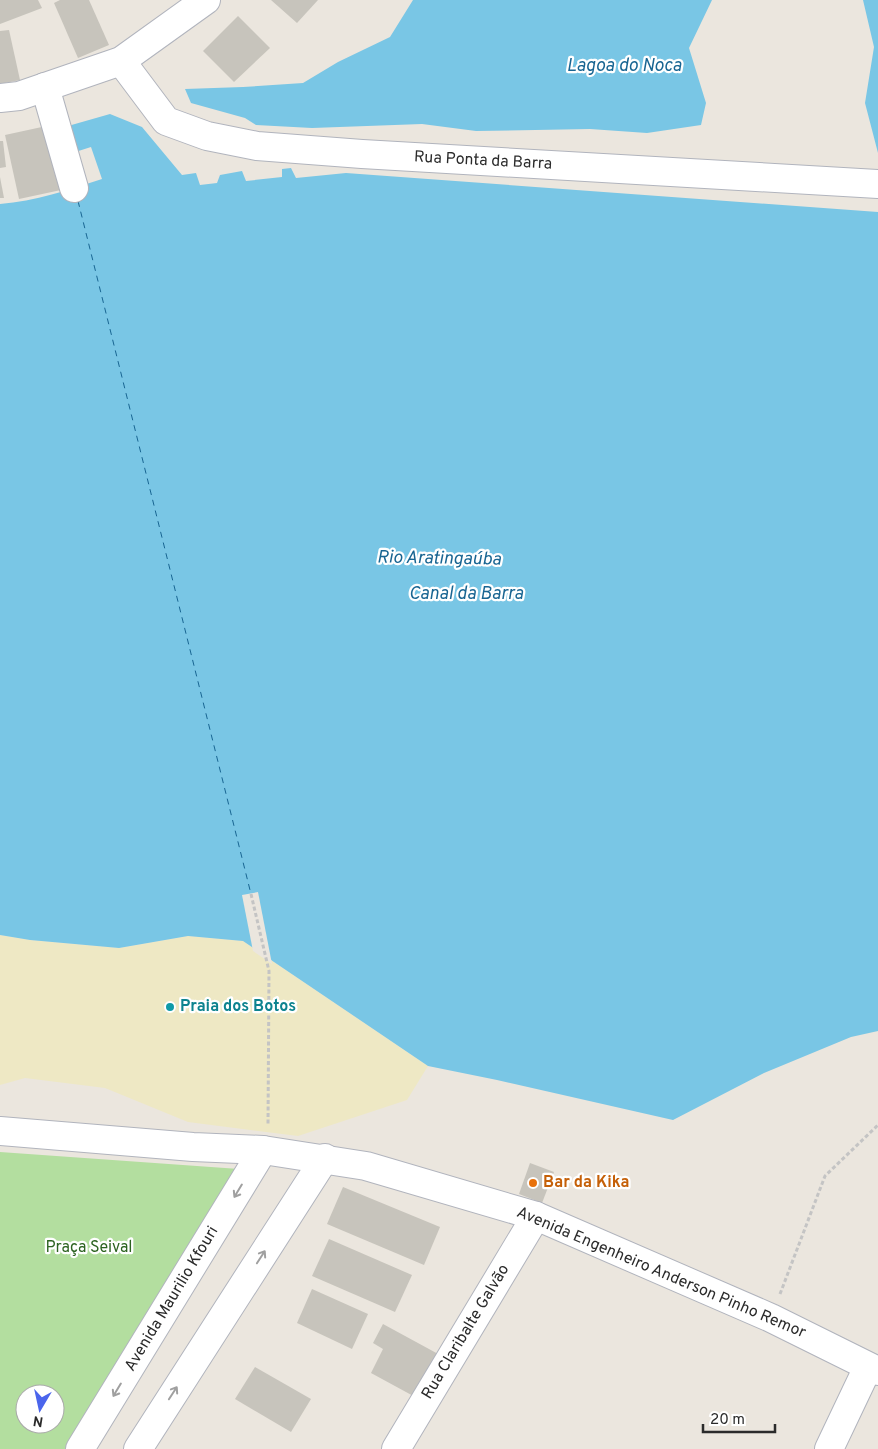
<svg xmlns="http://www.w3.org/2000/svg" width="878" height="1449" viewBox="0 0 878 1449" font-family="Overpass,sans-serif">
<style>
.green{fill:#b3de9f;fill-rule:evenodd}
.sand{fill:#eee8c4}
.water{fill:#79c6e5}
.pier{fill:#ebe6de}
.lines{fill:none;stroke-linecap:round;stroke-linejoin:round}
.ferry{stroke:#186592;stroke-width:1;stroke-dasharray:6 5;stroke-linecap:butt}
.building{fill:#c7c4bc}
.minor-casing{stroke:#b1b4bd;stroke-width:30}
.path{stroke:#c4c4c4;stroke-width:3;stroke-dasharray:4 2.5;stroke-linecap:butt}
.minor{stroke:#fff;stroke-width:28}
.oneway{stroke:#a0a0a0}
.culture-dot{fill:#0f9aa8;stroke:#fff;stroke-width:2}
.food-dot{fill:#e8710a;stroke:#fff;stroke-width:2}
.labels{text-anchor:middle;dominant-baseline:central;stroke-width:4.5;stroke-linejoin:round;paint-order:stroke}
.street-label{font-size:16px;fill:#2b2b2b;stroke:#fff}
.culture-label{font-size:16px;font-weight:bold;fill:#0d838f;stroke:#fff;text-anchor:start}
.food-label{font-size:16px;font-weight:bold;fill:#c56008;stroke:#fff;text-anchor:start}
.park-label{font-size:16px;fill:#2c6320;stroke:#fff}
.water-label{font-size:18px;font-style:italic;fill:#186592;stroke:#fff}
</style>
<rect width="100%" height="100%" fill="#ebe6de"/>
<path class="green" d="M0 1152 239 1169 72 1449H0ZM25 1394H55V1424H25Z"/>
<polygon class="sand" points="0,935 30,940 119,948 188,936 243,941 428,1066 407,1100 298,1136 188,1122 105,1088 25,1078 0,1085"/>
<g class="water">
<polygon points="413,0 712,0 689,48 706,103 701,125 647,133 590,129 476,131 422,124 312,128 256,125 245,118 191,103 185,89 243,87 303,83 338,62 390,37"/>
<polygon points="863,0 878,0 878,153 865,103 874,47"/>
<path d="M110 114 142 127 182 175 196 173 200 185 217 183 220 175 242 171 246 181 282 177V169L291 168 296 178 346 173 878 212V1031L851 1037 764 1073 673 1120 497 1080 428 1066 243 941 188 936 119 948 30 940 0 935V204C35 201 69 190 102 179L91 147 69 154 68 126Z"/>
</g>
<polygon class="pier" points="258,892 272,964 253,951 242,895"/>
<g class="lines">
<polyline class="ferry" points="78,201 251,894"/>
</g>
<g class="building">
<polygon points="0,0 38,0 42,8 0,24"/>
<polygon points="60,0 89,0 109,45 78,58 54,3"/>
<polygon points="271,0 318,0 297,23"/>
<polygon points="238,16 270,48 234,82 203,51"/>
<polygon points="9,30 20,80 0,84 0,31"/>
<polygon points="51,125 61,190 19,199 5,135"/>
<polygon points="0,141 3,141 6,167 0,168"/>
<polygon points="0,177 4,198 0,198"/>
<polygon points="530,1163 554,1172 542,1203 519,1194"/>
<polygon points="343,1187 440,1227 424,1265 327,1224"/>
<polygon points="329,1239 412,1275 395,1312 312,1276"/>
<polygon points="312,1289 368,1314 352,1349 297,1323"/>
<polygon points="383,1324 440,1355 417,1398 371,1373 383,1349 373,1343"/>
<polygon points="255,1367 311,1399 291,1432 235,1399"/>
</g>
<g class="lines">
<g class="minor-casing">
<g id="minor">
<polyline points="121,61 166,121 207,136 257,146 362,154 878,184"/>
<polyline points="45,87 74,188"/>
<polyline points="0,98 19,96 121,61 206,0"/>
<polyline points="0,1131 193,1147 263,1150 366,1166 536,1216 771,1318 878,1371"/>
<polyline points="80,1449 263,1150"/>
<polyline points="138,1449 325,1158"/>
<polyline points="396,1449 536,1216"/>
<polyline points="829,1449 868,1367"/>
</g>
</g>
<g class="path">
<polyline points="251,894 269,971 268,1125"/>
<polyline points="780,1294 825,1176 878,1125"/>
</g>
<use href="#minor" class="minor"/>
</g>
<defs><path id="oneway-shaft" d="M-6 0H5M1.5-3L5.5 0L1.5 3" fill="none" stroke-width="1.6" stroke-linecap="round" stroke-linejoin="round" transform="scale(1.25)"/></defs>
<g class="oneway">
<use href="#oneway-shaft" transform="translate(238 1191) rotate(121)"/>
<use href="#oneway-shaft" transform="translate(261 1257) rotate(-57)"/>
<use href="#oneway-shaft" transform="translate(117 1390) rotate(121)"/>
<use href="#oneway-shaft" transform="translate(173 1393) rotate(-57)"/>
</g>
<circle class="culture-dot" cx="170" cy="1007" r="5"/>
<circle class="food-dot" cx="533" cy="1183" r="5"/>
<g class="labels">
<g class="street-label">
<text transform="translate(483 161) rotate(3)">Rua Ponta da Barra</text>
<text transform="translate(661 1273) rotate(23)">Avenida Engenheiro Anderson Pinho Remor</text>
<text transform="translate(172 1299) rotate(-59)">Avenida Maurilio Kfouri</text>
<text transform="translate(466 1332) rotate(-59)">Rua Claribalte Galvão</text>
</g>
<g class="culture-label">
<text x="180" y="1007">Praia dos Botos</text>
</g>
<g class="food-label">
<text x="543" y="1183">Bar da Kika</text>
</g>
<g class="park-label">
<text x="89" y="1248">Praça Seival</text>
</g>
<g class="water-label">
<text x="624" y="66">Lagoa do Noca</text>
<text transform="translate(439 559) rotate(1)">Rio Aratingaúba</text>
<text x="466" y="594">Canal da Barra</text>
</g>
</g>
<g transform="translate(40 1409) rotate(189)"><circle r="24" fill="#ffffff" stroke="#aaaaaa"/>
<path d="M0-4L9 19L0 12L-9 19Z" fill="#4b65ec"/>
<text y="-8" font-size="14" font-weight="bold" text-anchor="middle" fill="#2b2b2b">N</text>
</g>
<path d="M703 1424v8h72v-8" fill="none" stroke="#2b2b2b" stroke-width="2.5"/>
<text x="710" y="1424" font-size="15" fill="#2b2b2b" stroke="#ffffff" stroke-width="4" paint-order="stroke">20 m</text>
</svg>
